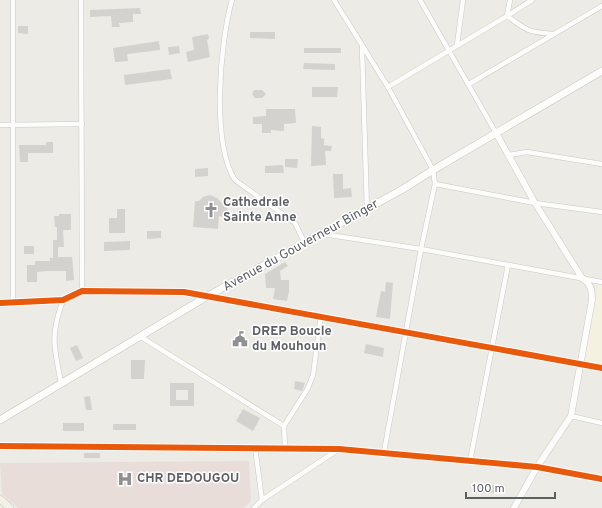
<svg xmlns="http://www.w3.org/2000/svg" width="602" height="508" viewBox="0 0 602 508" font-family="Overpass,sans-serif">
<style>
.commercial{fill:#f5f1e0}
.medical{fill:#e8ddd9}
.building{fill:#d3d2cf;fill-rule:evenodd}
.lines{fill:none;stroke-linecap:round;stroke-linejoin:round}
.minor-casing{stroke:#c8c9c8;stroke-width:5.5}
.tertiary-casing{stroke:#c8c9c8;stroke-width:7}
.secondary-casing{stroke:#c7c8c6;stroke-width:8}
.primary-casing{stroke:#d2ccb6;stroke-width:8}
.minor{stroke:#fcfcfb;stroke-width:4.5}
.tertiary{stroke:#fcfcfb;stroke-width:6}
.secondary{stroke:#fcfcfb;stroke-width:7}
.primary{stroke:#f2f1e8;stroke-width:7}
.cycleway-casing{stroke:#fff;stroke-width:8}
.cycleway{stroke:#e8590c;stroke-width:6}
.labels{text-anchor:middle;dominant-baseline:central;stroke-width:3;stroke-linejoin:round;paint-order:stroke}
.poi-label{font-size:13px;font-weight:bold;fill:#5c5f64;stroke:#fff;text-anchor:start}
.street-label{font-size:13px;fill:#5c5f64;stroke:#fff}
</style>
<rect width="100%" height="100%" fill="#ecebe6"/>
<polygon class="commercial" points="599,280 602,281 602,365 582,362"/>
<polygon class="medical" points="249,461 251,501 244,508 18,508 2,494 0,463"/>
<g class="building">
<polygon points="140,8 141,14 133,14 133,22 119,23 120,27 112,27 111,16 90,17 90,10"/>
<polygon points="18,26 28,26 28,34 18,33"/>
<polygon points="250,32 275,32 275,39 250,38"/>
<polygon points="208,34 209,39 207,40 210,57 188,62 186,52 194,50 192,37"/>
<polygon points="159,41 160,50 127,54 128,61 115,62 113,48"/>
<polygon points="179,46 180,53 169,55 168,47"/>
<rect x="304" y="48" width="37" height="5"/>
<polygon points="304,63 335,64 335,70 303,69"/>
<polygon points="170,69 172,79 125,85 124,75"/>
<polygon points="312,87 338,87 337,97 312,97"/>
<polygon points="254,90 262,90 266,94 262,98 255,98 252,94"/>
<polygon points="266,109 295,109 296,123 284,124 284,131 271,130 271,133 262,133 262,124 253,124 253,117 266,116"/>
<polygon points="312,126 321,127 321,138 324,139 324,145 332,146 331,151 325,151 326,165 311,166"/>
<polygon points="46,142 53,142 53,153 28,153 28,162 20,162 19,145 46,145"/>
<polygon points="285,159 298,159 297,168 285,167"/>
<polygon points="283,165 284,173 265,173 265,166"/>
<polygon points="208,168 208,176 195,177 195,169"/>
<polygon points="333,174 343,174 343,189 351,188 352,197 334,198"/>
<polygon points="210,195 217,198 222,203 228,203 227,217 219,216 218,229 193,227 195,201 199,201 203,197"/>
<polygon points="117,209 125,209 125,233 109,233 109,218 117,218"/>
<polygon points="59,214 71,214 71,230 63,230 64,247 58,247 58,257 72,257 74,280 66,281 66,271 46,271 37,272 37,282 27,282 27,265 35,265 35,261 50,261 50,258 53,258 53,240 57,240 57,227 55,227 54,216 59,216"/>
<polygon points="147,231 161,231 161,238 147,239"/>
<polygon points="130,241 130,250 104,251 104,242"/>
<rect x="24" y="246" width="10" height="8"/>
<polygon points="285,262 288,266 280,271 281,280 289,280 289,291 287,301 273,299 275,288 266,288 265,274"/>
<polygon points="386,282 393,283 390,319 376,317 381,291 385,292"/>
<polygon points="366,344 384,348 383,357 364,353"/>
<polygon points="77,345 83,358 76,361 70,348"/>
<polygon points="131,360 145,360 144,379 131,379"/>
<polygon points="295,381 305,383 302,391 294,389"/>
<path d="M170 383H194V406H170ZM176 390H188V400H176Z"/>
<polygon points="90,396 92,410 86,410 84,397"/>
<polygon points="243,409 260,418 253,431 236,421"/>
<rect x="63" y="423" width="21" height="8"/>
<rect x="113" y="424" width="23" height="6"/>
<rect x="84" y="453" width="16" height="5"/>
<rect x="472" y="485" width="27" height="8"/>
</g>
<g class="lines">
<g class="minor-casing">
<g id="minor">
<polyline points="13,0 13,302"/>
<polyline points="81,0 82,291"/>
<path d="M232 0C220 43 211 142 235 180L295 223 305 244"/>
<polyline points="334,0 388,87 433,170 435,184 421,249 384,452"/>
<polyline points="420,0 496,133"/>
<path d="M532 0 507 16C526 30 528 32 552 34"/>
<polyline points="457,45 463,0"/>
<polyline points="362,48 367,210"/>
<polyline points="469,84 602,6"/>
<polyline points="388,87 507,16 510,0"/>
<polyline points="0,125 82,124"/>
<polyline points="509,155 527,152 602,164"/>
<polyline points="435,184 535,203 602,212"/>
<polyline points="323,234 421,249 602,282"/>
<polyline points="0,303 63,300 82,291 184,292 602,368"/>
<polyline points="141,337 284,426 285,447"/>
<path d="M61 383C54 346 50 336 63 300"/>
<polyline points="571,416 602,423"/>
<polyline points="284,426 308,388 313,375 321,316"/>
<polyline points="255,447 262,500"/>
<polyline points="470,461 508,265"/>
<polyline points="537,467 602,479"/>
<polyline points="254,508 262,500 339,449"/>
</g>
</g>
<g class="tertiary-casing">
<g id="tertiary">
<path d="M496 133 535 203 582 278C591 284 592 290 592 300L571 416 537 467 514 508"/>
<polyline points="0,446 339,449 537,467"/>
</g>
</g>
<g class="secondary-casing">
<polyline id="secondary" points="0,420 206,297 403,189 433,170 602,71"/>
</g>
<g class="primary-casing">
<polyline id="primary" points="0,499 10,508"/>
</g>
<use href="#minor" class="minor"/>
<use href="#tertiary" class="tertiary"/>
<use href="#secondary" class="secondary"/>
<use href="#primary" class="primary"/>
<g class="cycleway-casing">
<g id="cycleway">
<polyline points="0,303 63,300 82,291 184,292 602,368"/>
<polyline points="0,446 339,449 537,467 602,479"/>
</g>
</g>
<use href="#cycleway" class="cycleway"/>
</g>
<defs>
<g id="church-bare" transform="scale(1.2)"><path d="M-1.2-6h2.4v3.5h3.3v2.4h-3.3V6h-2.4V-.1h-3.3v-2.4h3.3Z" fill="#8e9092" stroke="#fff" stroke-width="2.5" paint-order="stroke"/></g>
<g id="civic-bare" transform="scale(1.2)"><path d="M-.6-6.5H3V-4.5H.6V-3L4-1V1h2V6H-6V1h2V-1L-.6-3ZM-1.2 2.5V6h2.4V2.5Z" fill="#8e9092" stroke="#fff" stroke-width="2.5" paint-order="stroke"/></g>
<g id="hospital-bare" transform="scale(1.2)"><path d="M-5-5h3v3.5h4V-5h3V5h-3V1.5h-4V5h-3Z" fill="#8e9092" stroke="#fff" stroke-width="2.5" paint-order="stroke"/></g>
</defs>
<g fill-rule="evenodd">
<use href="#church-bare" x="211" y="210"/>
<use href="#civic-bare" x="240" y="339"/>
<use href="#hospital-bare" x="125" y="479"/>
</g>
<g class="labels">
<g class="poi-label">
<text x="223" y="203">Cathedrale<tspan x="223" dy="15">Sainte Anne</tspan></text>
<text x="252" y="332">DREP Boucle<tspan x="252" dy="15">du Mouhoun</tspan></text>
<text x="137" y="479">CHR DEDOUGOU</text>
</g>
<g class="street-label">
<text transform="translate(301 246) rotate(-29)">Avenue du Gouverneur Binger</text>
</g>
</g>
<path d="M466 492v6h89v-6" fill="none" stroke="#5c5f64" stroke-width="2"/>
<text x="472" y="492" font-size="12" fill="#5c5f64" stroke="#ffffff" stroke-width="3" paint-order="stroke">100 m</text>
</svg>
